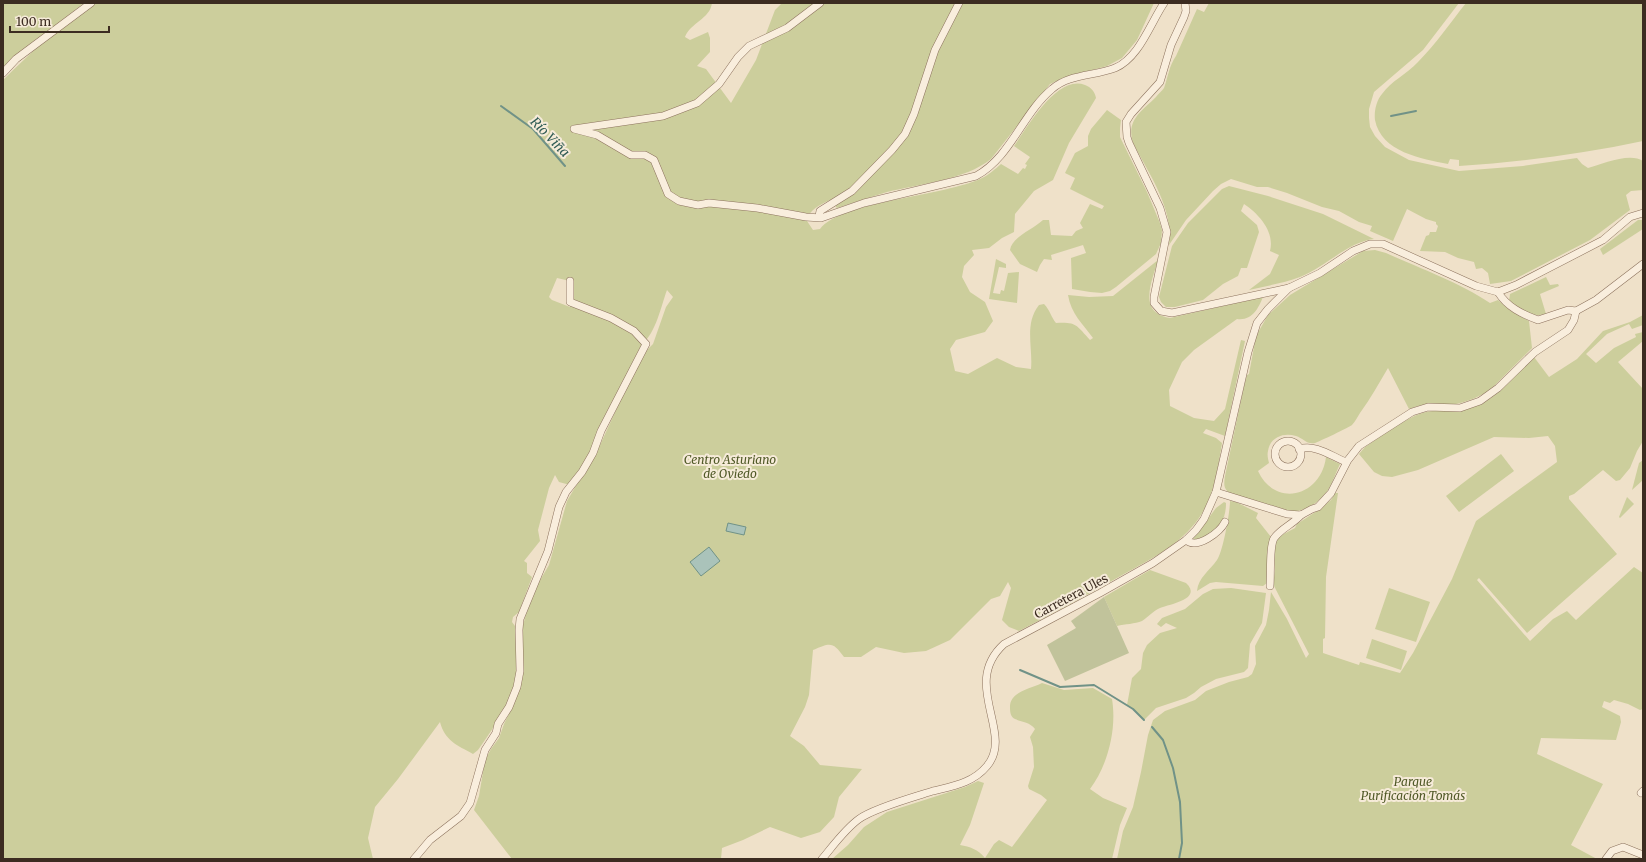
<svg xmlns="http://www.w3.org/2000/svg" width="1646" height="862" viewBox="0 0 1646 862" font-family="Merriweather,serif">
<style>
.green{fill:#ccce9c;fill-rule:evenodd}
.cemetery{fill:#c1c39b}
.water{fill:#aac3ba;stroke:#709287}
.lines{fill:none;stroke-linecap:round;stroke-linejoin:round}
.stream{stroke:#709287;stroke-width:2}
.street-casing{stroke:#8c725d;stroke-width:8}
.street{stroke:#f9eedd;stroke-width:7}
.labels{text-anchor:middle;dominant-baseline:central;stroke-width:4;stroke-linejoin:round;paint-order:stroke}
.park-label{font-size:12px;font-style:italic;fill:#505927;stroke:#f6ebd9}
.street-label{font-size:12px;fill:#3c2c21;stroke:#f6ebd9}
.water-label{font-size:13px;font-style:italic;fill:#305c55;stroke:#f6ebd9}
</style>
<rect width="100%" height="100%" fill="#efe1c9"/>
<g class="green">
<polygon points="3,3 84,3 3,67"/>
<path d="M91 3H712C710 19 690 23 685 37L690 40 708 32 710 38V52L697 66 706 69 731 103 756 60 775 10 782 3H1154L1137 40 1122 58 1107 66 1063 78 1050 84 991 159C965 180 919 184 887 192 870 197 853 203 837 208L830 200C820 205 809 209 807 221L813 230 820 229C841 201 946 196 982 178 989 175 995 169 1001 164L1018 174 1023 168 1025 169 1027 165 1025 164 1030 157 1014 146C1027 128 1057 74 1085 85 1091 87 1095 92 1096 98L1069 143 1053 180 1034 191 1015 214 1014 232 1002 238 989 248 972 250 974 255 964 266 962 277 970 292 985 302 993 321 985 332 956 340 950 349 955 371 968 374 997 358 1016 367 1031 369C1033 347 1024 324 1039 305L1044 304C1050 310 1051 317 1056 323 1077 322 1076 325 1090 340L1093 338C1083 324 1071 314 1068 295L1089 297 1113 296 1158 260C1152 281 1137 313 1170 318L1263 297C1258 309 1252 321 1237 319L1194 350 1182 362 1169 390 1170 406 1194 418 1214 421 1225 409 1241 340 1245 341 1225 436 1206 429 1203 433 1216 438 1222 443C1218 468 1214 497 1199 518 1180 545 1151 559 1124 574 1089 594 1054 613 1019 631L1009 627 1002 620 1011 588 1008 582 1000 596 991 599 950 640 926 651 904 653 876 647 861 657H844C833 642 831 642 813 650L809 695 805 707 790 736 804 746 820 765 862 769 839 797 834 817 820 832 801 838 770 827 743 840 722 848 721 859H512L474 810 479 796 485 760 491 749 499 738 504 724 518 694 523 675V625L526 614 539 582 549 565 567 501 600 445 622 397 645 352 653 344 666 307 673 297 667 290C661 306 656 333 642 344L588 456 570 485 559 482 555 475 549 488 538 530 540 541 524 561 527 563V573L532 577 519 612 513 617 512 622 515 626C515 639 518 653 518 666 516 698 495 725 478 750L473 754C457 745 445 741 440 722L398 779 375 807 368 838 373 859H3V80C31 53 59 25 91 3ZM557 278 570 281V307L552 300 549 297Z"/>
<path d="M1209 3H1459L1423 50 1374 92 1369 109V118L1370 127 1375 136 1385 147 1409 160 1459 171 1523 166 1577 158 1582 164 1588 168C1602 164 1630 152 1643 161V190L1631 191 1626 195 1630 210 1590 240 1511 281 1490 284 1488 273 1482 268 1476 269 1474 262 1458 258 1445 252 1420 251 1426 236 1429 235 1430 232H1436L1438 226 1436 224V222L1426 219 1407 209 1393 241 1370 231 1372 226 1359 222 1339 211 1322 207 1287 193 1268 187H1257L1231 179 1221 184 1213 191 1186 220 1169 245C1174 209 1149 174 1133 143 1126 120 1141 112 1156 97 1158 94 1162 91 1164 88 1168 77 1169 66 1176 56L1197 9 1204 12Z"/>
<path d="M1466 3H1643V141C1582 154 1521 162 1459 166V160L1450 159 1448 164C1422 159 1381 152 1375 120 1374 112 1376 101 1382 94 1391 81 1407 74 1418 62 1436 44 1450 23 1466 3Z"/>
<path d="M1107 110 1121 120 1120 128V137L1147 192 1160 223 1162 230 1161 243 1156 254 1116 287 1110 291 1102 293 1090 292 1072 289 1071 258 1086 253 1083 245 1051 255 1052 260 1044 259 1040 265 1037 272 1020 264 1010 250C1012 237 1032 230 1043 220H1049L1051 235 1072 236 1076 231 1083 228 1080 223 1090 204 1102 209 1104 206 1070 189 1075 178 1065 173 1075 153 1088 146V136L1091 129Z"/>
<path d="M1229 186 1268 196 1323 214 1374 239C1347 242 1326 267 1300 277 1284 283 1266 286 1249 290L1270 274 1279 255 1270 251C1275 232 1259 214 1244 204L1241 211 1257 225 1259 232 1247 268H1241L1238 276 1223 284 1203 300 1175 307H1166L1161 302 1159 297 1172 246 1188 223 1222 189Z"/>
<polygon points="1638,220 1643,220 1643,229 1603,255 1600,249"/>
<path d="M1375 250 1386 253C1419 268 1461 283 1490 303L1498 300 1511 311 1529 321 1532 348 1489 391C1480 396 1467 402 1456 404 1437 406 1430 401 1409 409L1388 368C1379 383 1371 398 1360 413 1358 416 1355 422 1352 425 1350 427 1318 442 1315 443 1307 445 1303 438 1296 436 1284 432 1270 437 1268 451 1267 455 1268 459 1269 463L1258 471C1275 508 1321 497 1326 457L1340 464C1336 472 1333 482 1328 490 1320 502 1304 513 1289 511L1230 493C1223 489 1224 483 1225 476L1244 386 1247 375 1249 374 1256 336 1268 315 1290 295 1363 251Z"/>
<polygon points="996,259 1006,264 1006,268 999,267 993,293 1000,294 1001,290 1004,291 1008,273 1019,272 1017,303 989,299"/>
<path d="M1546 277 1550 285 1558 284 1559 286 1540 294 1546 314C1530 318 1522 310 1509 301L1510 294Z"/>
<path d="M1643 315V325L1632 329 1629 324 1607 334 1586 354 1596 363 1614 348 1636 337 1635 334 1643 332V341L1618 362 1643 389V441L1637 451 1630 468 1620 480 1616 481 1603 470 1574 494 1569 496V499L1617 554 1527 633 1479 578 1477 580 1530 641 1553 619 1567 611 1576 620 1634 567 1643 573V709L1640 710 1628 704 1614 700 1610 703 1604 701 1602 707 1620 716 1621 722 1616 740 1541 738 1537 754 1603 784 1571 845 1597 859H1117L1123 831 1133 807 1141 772 1148 735 1153 720 1165 711 1195 700 1206 691 1229 682 1248 677 1252 674 1256 664 1255 646 1266 625 1269 610 1271 592 1287 619 1306 658 1309 654 1273 584 1275 571 1274 544 1278 537 1295 528 1297 524 1320 509 1331 500 1335 493H1338L1326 577 1325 638 1323 639V653L1359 665 1360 662 1400 673 1413 653 1452 579 1476 521 1557 462 1555 446 1548 436 1529 438 1494 437 1418 470 1392 477 1382 476 1374 472 1359 454 1365 447C1380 437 1408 416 1426 412 1443 408 1461 413 1478 405 1500 396 1517 374 1534 357L1549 377 1577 359 1603 331 1630 322Z"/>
<polygon points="1501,454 1514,471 1459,512 1446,496"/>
<polygon points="1643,460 1643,480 1632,490 1639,463"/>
<polygon points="1627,497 1634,504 1620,518 1619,517"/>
<path d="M1230 501 1236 502 1258 513 1256 518 1271 537 1269 543 1267 583 1263 586 1216 582 1210 583 1197 591C1198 578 1210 570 1217 560 1223 552 1230 512 1230 501Z"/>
<path d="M1224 502 1226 503C1226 518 1221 527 1208 535 1202 538 1199 540 1193 539L1216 508Z"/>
<path d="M1150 570 1186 583C1203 599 1170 604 1160 608 1153 611 1148 617 1142 621 1135 624 1125 624 1117 626L1104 597Z"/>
<polygon points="1231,588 1266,593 1262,623 1250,644 1248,668 1244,672 1216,679 1201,687 1194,693 1186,698 1156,708 1144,720 1133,709 1127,705 1132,678 1141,669 1143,653 1147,645 1160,633 1177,628 1166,623 1161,627 1157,624 1162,618 1185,609 1203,594 1213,589"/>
<polygon points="1389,588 1430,602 1416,642 1375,629"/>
<polygon points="1372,639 1407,651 1401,670 1366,658"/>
<path d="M1042 683 1064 690 1093 688 1112 699C1117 729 1108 765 1090 789L1103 798 1127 808 1120 825 1112 859H832L848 845 864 827 887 812 965 787 978 781 984 783 970 825 960 845C970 847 978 849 985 858L994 844 999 840 1012 847 1047 800 1041 795 1029 789 1028 786 1034 767 1033 747 1030 737 1035 729C1030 722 1022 722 1015 719 1011 717 1010 713 1010 708 1009 692 1030 689 1042 683Z"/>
</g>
<polygon class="cemetery" points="1104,597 1129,653 1065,681 1047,645 1076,628 1071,621"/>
<g class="water">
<polygon points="728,523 746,527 744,535 726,531"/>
<polygon points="709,547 720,561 701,576 690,562"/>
</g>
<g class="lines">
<g class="stream">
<polyline points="501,106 533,129 565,166"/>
<polyline points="1391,116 1416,111"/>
<polyline points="1020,670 1060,687 1094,685 1133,709 1144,720"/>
<polyline points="1152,727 1163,740 1173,768 1180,802 1182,843 1179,859"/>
</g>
<g class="street-casing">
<g id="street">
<path d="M820 3 787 28 749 46 738 57 719 84 697 103 663 116 574 129 597 135 631 155H645L654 160 668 194 679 201 698 205 709 203 757 208 806 217 821 218 864 203 976 176C1011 157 1022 114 1052 89 1069 74 1094 76 1115 68 1139 58 1150 24 1164 3"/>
<polyline points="1185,3 1186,11 1184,17 1171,45 1160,82 1131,114 1126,122 1127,137 1129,143 1160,208 1167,232 1154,297 1154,303 1161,311 1172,313 1289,288 1320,273 1353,251 1370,244 1383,244 1476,286 1498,292 1516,285 1603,240 1630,217 1643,213"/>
<polyline points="3,73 16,59 91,3"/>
<polyline points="819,216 820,211 852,191 892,150 905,134 914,114 935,50 959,3"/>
<path d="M1498 292C1507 307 1522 314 1538 320L1568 310 1576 311"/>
<circle cx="1288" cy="454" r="13"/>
<path d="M1299 449C1316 444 1331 456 1346 462"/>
<polyline points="1216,492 1287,514 1301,515 1312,509 1318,507 1331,493 1348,460 1359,446 1412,412 1428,407 1460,408 1480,401 1498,388 1535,352 1568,330 1574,320 1576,311 1596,300 1643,264"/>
<path d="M1186 540C1197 550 1220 532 1225 522"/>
<path d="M1270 586C1271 575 1269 543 1275 537 1282 528 1293 524 1301 515"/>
<polyline points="1641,793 1643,791"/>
<polyline points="414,859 430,840 461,816 470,803 485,750 496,733 498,724 509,707 517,687 520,671 519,630 520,619 548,551 559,507 566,492 582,472 593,453 601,431 646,344 634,331 611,318 570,302 570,281"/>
<path d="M822 859C833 846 845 829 859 819 874 808 914 797 933 791 953 786 973 783 987 766 1015 733 960 684 1004 644L1100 593 1153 563 1186 540 1196 530 1204 519 1216 492 1248 352 1257 323 1268 309 1289 288"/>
<polyline points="1606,859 1612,851 1623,847 1643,855"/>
</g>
</g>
<use href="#street" class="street"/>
</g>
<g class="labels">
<g class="park-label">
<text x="730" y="459">Centro Asturiano<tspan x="730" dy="14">de Oviedo</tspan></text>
<text x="1413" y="781">Parque<tspan x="1413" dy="14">Purificación Tomás</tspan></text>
</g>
<g class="street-label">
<text transform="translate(1071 596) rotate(-28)">Carretera Ules</text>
</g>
<g class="water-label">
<text transform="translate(550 137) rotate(46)">Río Viña</text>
</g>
</g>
<rect width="1646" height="862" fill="none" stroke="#3c2c21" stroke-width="8"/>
<path d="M10 26v6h99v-6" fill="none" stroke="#3c2c21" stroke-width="2"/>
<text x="16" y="26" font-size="12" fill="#3c2c21" stroke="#f6ebd9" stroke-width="3" paint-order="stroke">100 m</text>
</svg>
